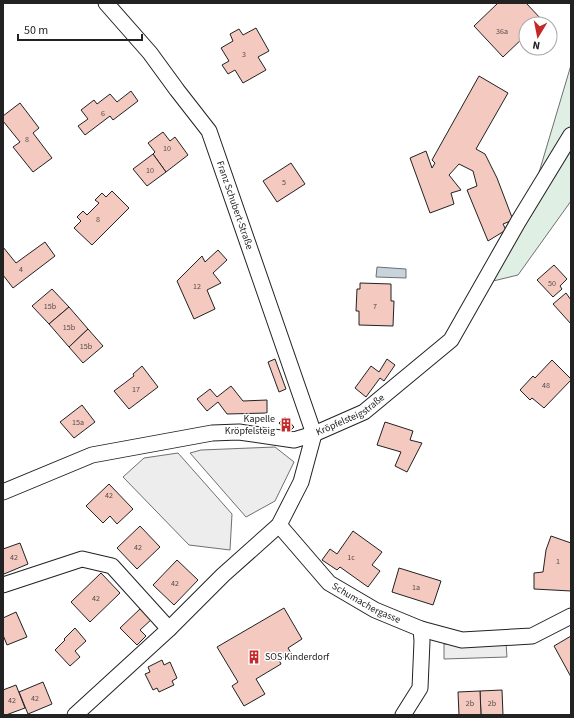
<svg xmlns="http://www.w3.org/2000/svg" width="574" height="718" viewBox="0 0 574 718" font-family="'Source Sans 3',sans-serif">
<style>
.green{fill:#e0efe3;stroke:#6f6f6f}
.parking{fill:#ededed;stroke:#6f6f6f}
.water{fill:#c7d3dd;stroke:#6f6f6f}
.building{fill:#f3c9c0;stroke:#222}
.lines{fill:none;stroke-linecap:round;stroke-linejoin:round}
.minor-casing{stroke:#222;stroke-width:17}
.minor{stroke:#fff;stroke-width:15}
.labels{text-anchor:middle;dominant-baseline:central;stroke-width:3;stroke-linejoin:round;paint-order:stroke}
.number-label{font-size:8px;fill:#564c4a}
.street-label{font-size:10px;fill:#222;stroke:#fff}
.poi-label{font-size:10px;fill:#222;stroke:#fff;text-anchor:end}
</style>
<rect width="100%" height="100%" fill="#fff"/>
<polygon class="green" points="571,65 571,201 518,275 489,282 524,223"/>
<g class="parking">
<polygon points="275,447 294,462 275,501 246,517 190,453 201,450"/>
<polygon points="178,453 232,514 230,550 189,545 123,477 144,458"/>
<polygon points="506,643 507,657 444,659 444,644"/>
</g>
<polygon class="water" points="377,267 406,269 406,278 376,277"/>
<g class="building">
<polygon points="498,3 526,3 542,20 538,24 526,24 526,35 503,57 474,26"/>
<polygon points="256,28 269,51 258,57 266,70 243,83 235,70 228,74 222,65 229,61 221,48 233,41 230,34 239,29 243,35"/>
<polygon points="479,76 508,93 476,149 485,154 497,178 513,220 503,224 506,230 488,241 467,190 477,186 473,171 459,164 449,175 461,190 451,193 454,204 430,213 410,158 426,151 432,168 435,163 432,160"/>
<polygon points="131,91 138,101 113,120 110,116 85,135 78,126 88,119 81,110 94,100 97,104 110,94 117,102"/>
<polygon points="20,103 39,128 33,133 52,158 33,172 13,147 20,142 3,121 3,116"/>
<polygon points="163,132 170,141 175,137 188,155 166,172 153,154 155,152 148,143"/>
<polygon points="153,154 166,172 147,186 133,169"/>
<polygon points="291,163 305,184 277,202 263,181"/>
<polygon points="112,191 129,208 92,245 74,228 81,221 77,217 83,211 87,215 99,203 95,200 102,193 106,197"/>
<polygon points="45,242 55,256 13,288 3,275 3,247 16,263"/>
<polygon points="218,250 227,260 213,273 221,283 207,290 215,309 194,319 177,281 202,256 205,262"/>
<polygon points="554,265 567,279 560,286 562,289 553,297 537,280"/>
<polygon points="360,283 391,284 391,301 394,301 393,326 359,325 359,311 356,311 357,289 360,289"/>
<polygon points="52,289 69,307 49,324 32,306"/>
<polygon points="566,293 571,300 571,324 553,304"/>
<polygon points="69,307 88,329 69,347 49,324"/>
<polygon points="88,329 103,346 83,363 69,347"/>
<polygon points="275,359 286,389 279,392 268,362"/>
<polygon points="387,359 395,365 384,381 380,378 366,397 355,388 371,366 379,372"/>
<polygon points="552,360 571,379 571,380 544,408 532,398 530,400 520,390 533,376 535,378"/>
<polygon points="142,366 158,387 129,409 114,391 134,376 133,374"/>
<polygon points="231,386 243,401 267,400 267,413 227,414 218,402 207,411 197,399 210,389 217,397"/>
<polygon points="82,405 95,422 74,438 60,422"/>
<polygon points="285,417 294,427 288,433 279,423"/>
<polygon points="385,422 413,431 410,440 422,443 407,472 395,466 401,452 377,445"/>
<polygon points="109,484 133,509 117,524 110,516 103,523 86,506"/>
<polygon points="140,526 160,547 137,569 117,548"/>
<polygon points="353,531 382,552 372,565 380,571 368,587 340,567 337,570 322,560 330,549 337,554"/>
<polygon points="551,536 571,543 571,591 534,589 534,573 543,572 546,550"/>
<polygon points="20,543 28,564 4,574 3,571 3,549"/>
<polygon points="177,560 198,580 174,605 153,585"/>
<polygon points="399,568 441,581 433,605 392,592"/>
<polygon points="101,573 120,593 90,622 71,602"/>
<polygon points="141,608 152,619 140,630 146,636 137,645 120,628"/>
<polygon points="284,608 302,639 288,648 291,653 279,660 281,664 256,679 265,694 244,706 232,686 238,682 217,647"/>
<polygon points="16,612 27,637 7,645 3,635 3,618"/>
<polygon points="75,628 86,641 75,651 80,657 70,666 55,650 65,640 64,639"/>
<polygon points="571,636 571,677 554,646"/>
<polygon points="162,660 164,665 170,662 177,678 172,681 174,685 159,692 157,688 153,690 145,674 150,672 148,667"/>
<polygon points="43,682 52,704 28,714 19,692"/>
<polygon points="16,685 25,708 6,715 3,715 3,690"/>
<polygon points="502,690 503,715 481,715 480,691"/>
<polygon points="480,691 481,715 459,715 458,692"/>
</g>
<g class="lines">
<g class="minor-casing">
<g id="minor">
<path id="s1" d="M106 3 150 53 177 90 209 131 314 434"/>
<path id="s2" d="M3 492 92 455 212 433 239 432 294 440 314 434 364 412 451 340 518 222 571 135"/>
<path id="s3" d="M279 525 329 583 375 610 421 629 462 640 532 636 571 616"/>
<polyline points="3,585 82,559 112,566 169,629"/>
<polyline points="75,715 169,629 223,575 279,525 301,482 314,434"/>
<polyline points="403,715 420,688 422,641 421,629"/>
</g>
</g>
<use href="#minor" class="minor"/>
</g>
<defs>
<g id="building-bare" transform="scale(1.08)"><path d="M-4-6H4V6H1V3H-1V6H-4ZM-2.5-4.3h1.7v1.8h-1.7ZM.8-4.3h1.7v1.8H.8ZM-2.5-1h1.7V.8h-1.7ZM.8-1h1.7V.8H.8Z" fill="#c62828" stroke="#fff" stroke-width="2.5" paint-order="stroke"/></g>
</defs>
<g fill-rule="evenodd">
<use href="#building-bare" x="286" y="425"/>
<use href="#building-bare" x="254" y="657"/>
</g>
<g class="labels">
<g class="number-label">
<text x="502" y="31">36a</text>
<text x="244" y="54">3</text>
<text x="103" y="113">6</text>
<text x="27" y="139">8</text>
<text x="167" y="148">10</text>
<text x="150" y="170">10</text>
<text x="284" y="182">5</text>
<text x="98" y="219">8</text>
<text x="21" y="269">4</text>
<text x="552" y="283">50</text>
<text x="197" y="286">12</text>
<text x="50" y="306">15b</text>
<text x="375" y="306">7</text>
<text x="69" y="327">15b</text>
<text x="86" y="346">15b</text>
<text x="546" y="385">48</text>
<text x="136" y="389">17</text>
<text x="78" y="422">15a</text>
<text x="109" y="495">42</text>
<text x="138" y="547">42</text>
<text x="14" y="557">42</text>
<text x="351" y="557">1c</text>
<text x="558" y="561">1</text>
<text x="175" y="583">42</text>
<text x="416" y="587">1a</text>
<text x="96" y="598">42</text>
<text x="35" y="698">42</text>
<text x="12" y="700">42</text>
<text x="470" y="703">2b</text>
<text x="492" y="703">2b</text>
</g>
<g class="street-label">
<text stroke="none"><textPath href="#s1" startOffset="243">Franz Schubert-Straße</textPath></text>
<text stroke="none"><textPath href="#s2" startOffset="363">Kröpfelsteigstraße</textPath></text>
<text stroke="none"><textPath href="#s3" startOffset="119">Schumachergasse</textPath></text>
</g>
<g class="poi-label">
<text x="275" y="419">Kapelle<tspan x="275" dy="12">Kröpfelsteig</tspan></text>
<text x="265" y="657" text-anchor="start">SOS Kinderdorf</text>
</g>
</g>
<rect width="574" height="718" fill="none" stroke="#222222" stroke-width="8"/>
<g transform="translate(538 36) rotate(190)"><circle r="19" fill="#ffffff" stroke="#a7a7a7"/>
<path d="M0-3L7 15L0 10L-7 15Z" fill="#c62828"/>
<text y="-6" font-size="11" font-weight="bold" text-anchor="middle" fill="#222222">N</text>
</g>
<path d="M18 34v6h124v-6" fill="none" stroke="#222222" stroke-width="2"/>
<text x="24" y="34" font-size="12" fill="#222222" stroke="#ffffff" stroke-width="3" paint-order="stroke">50 m</text>
</svg>
